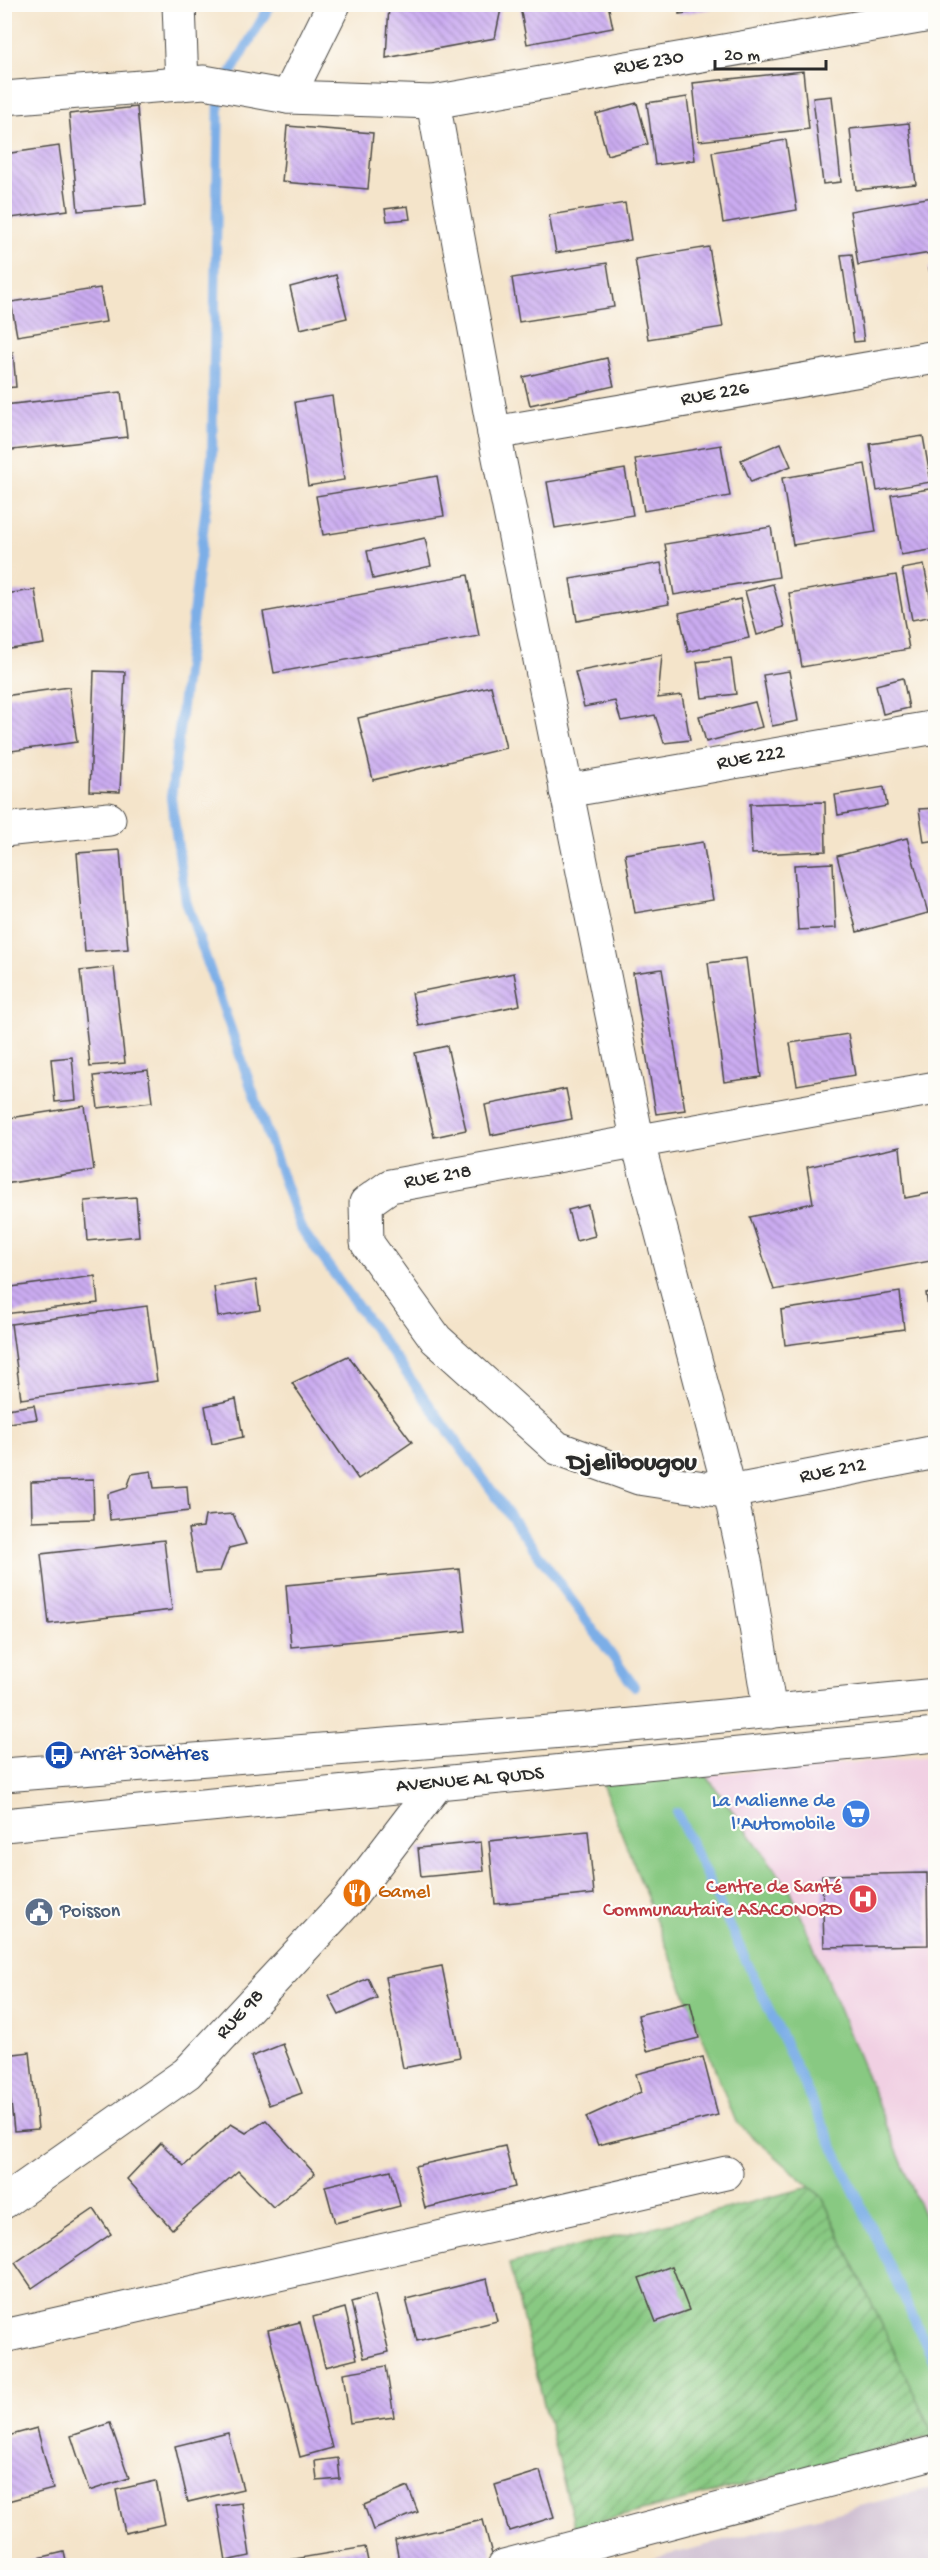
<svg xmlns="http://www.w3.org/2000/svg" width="940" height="2570" viewBox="0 0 940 2570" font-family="'Gochi Hand',sans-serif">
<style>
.built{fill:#f1d0e3}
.railway{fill:#cebed1}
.grass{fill:#88c982;stroke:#5a7a56;stroke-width:1.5}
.garden{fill:url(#garden-furrows);stroke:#5a7a56;stroke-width:1.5}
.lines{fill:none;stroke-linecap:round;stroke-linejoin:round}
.stream{stroke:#7baee7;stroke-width:10}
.building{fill:url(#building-back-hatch)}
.minor-casing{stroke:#494743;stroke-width:35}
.major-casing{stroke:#494743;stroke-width:35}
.minor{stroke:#fff;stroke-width:33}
.major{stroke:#fff;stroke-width:33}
.labels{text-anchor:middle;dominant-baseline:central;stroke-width:4.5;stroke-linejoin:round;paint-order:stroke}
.street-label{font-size:20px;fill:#2b2b2b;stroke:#fdfcf7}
.transit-label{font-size:20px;fill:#164399;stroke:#fdfcf7;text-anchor:start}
.shop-label{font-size:20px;fill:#366cbe;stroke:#fdfcf7;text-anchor:end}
.health-label{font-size:20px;fill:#be3a42;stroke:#fdfcf7;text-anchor:end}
.food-label{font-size:20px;fill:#c56008;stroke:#fdfcf7;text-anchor:start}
.service-label{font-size:20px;fill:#4e5e75;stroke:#fdfcf7;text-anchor:start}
.district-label{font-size:26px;font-weight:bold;fill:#2b2b2b;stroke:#fdfcf7}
</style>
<defs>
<pattern id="garden-furrows" width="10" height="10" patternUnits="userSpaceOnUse" patternTransform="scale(1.5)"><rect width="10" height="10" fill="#88c982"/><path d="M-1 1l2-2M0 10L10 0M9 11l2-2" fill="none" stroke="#6fa36b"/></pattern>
<pattern id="building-back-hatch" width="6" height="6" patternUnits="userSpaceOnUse" patternTransform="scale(1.5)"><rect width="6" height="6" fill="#cbacf1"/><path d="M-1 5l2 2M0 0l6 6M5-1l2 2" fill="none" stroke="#a58cc3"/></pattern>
</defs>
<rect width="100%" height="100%" fill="#fdfcf7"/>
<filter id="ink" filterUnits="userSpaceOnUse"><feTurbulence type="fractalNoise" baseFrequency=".0167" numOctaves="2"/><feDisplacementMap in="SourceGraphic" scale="12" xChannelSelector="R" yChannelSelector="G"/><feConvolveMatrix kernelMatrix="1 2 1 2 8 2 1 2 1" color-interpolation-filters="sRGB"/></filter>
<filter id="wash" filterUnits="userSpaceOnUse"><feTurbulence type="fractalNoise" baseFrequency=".008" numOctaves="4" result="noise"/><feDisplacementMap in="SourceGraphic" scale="24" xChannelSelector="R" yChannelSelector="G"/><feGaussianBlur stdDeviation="1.35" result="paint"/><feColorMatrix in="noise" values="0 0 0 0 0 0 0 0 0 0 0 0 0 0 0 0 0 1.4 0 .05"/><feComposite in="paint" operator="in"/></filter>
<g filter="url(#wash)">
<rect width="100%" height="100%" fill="#f4e4ca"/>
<polygon class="built" points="935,1756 935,2244 791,1891 706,1775"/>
<polygon class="railway" points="935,2487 935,2565 628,2565"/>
<polygon class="grass" points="706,1775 791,1891 935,2244 935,2439 822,2197 736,2122 602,1784"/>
<polygon class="garden" points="810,2187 822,2197 934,2436 575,2528 509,2264"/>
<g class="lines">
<g class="stream">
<polyline points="271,4 219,93 212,456 171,798 186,901 300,1227 634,1686"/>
<polyline points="677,1813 936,2366"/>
</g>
</g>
<g id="blocks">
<g class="building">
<polygon points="502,4 495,38 386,58 389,5"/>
<polygon points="531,4 608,4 613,28 527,44 520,7"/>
<polygon points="679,4 729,4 729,6 679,14"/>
<polygon points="803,71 809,129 699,141 693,83"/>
<polygon points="832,96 841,182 823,184 813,98"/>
<polygon points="687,97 695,160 655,165 647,103"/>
<polygon points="637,103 648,144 607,155 596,114"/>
<polygon points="137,107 146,205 78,211 69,114"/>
<polygon points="909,123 916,184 856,190 850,129"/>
<polygon points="287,126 373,133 368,189 282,182"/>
<polygon points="786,140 797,210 723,223 712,152"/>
<polygon points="59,146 68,210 4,219 4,154"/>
<polygon points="932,197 936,220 936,252 858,265 850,211"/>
<polygon points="625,203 631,240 556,253 549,215"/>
<polygon points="408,206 410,219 387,221 385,209"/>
<polygon points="709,247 723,327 648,339 635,259"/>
<polygon points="852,254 864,341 854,342 841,255"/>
<polygon points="607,263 614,307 519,322 512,278"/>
<polygon points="936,267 936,298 934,298 929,268"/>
<polygon points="336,275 347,318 300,329 290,287"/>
<polygon points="100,288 106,322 17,336 11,302"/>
<polygon points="13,352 16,387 4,388 4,353"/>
<polygon points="607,358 614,386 530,405 523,377"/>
<polygon points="121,392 127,437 4,451 4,405"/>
<polygon points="332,396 344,480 308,486 295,402"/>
<polygon points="923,436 931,482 877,491 870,444"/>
<polygon points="781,443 791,466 751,482 741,460"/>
<polygon points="721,445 730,496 644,511 635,459"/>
<polygon points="865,464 876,532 793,545 782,478"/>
<polygon points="625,469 633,515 555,528 547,482"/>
<polygon points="437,476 444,516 323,535 316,496"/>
<polygon points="936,488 936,549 901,555 891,495"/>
<polygon points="771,527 779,577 674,595 665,544"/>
<polygon points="425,538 431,566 373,579 367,551"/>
<polygon points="661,563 669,604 577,621 570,579"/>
<polygon points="924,565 934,616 912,620 902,569"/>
<polygon points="468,575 479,636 274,673 263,612"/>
<polygon points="896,575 909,649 802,667 789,593"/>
<polygon points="773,584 785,627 757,635 745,591"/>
<polygon points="35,590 44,644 4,650 4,594"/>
<polygon points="740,599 749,638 688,652 679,613"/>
<polygon points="662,655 658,698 682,695 690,740 664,743 655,715 621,721 615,701 584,707 575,672"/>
<polygon points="731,658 736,694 702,698 697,662"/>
<polygon points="94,671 125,672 120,792 90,791"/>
<polygon points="789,671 798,721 772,726 763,675"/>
<polygon points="903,678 909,708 883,714 876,685"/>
<polygon points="491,686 506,748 373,780 358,718"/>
<polygon points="69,687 77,742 4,752 4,696"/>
<polygon points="755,702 762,727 706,742 699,716"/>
<polygon points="884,787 887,806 838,815 835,795"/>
<polygon points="825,802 826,851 752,854 750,804"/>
<polygon points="936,808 936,840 924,842 919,809"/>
<polygon points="907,838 928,913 857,932 837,856"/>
<polygon points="703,842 713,900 635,913 625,854"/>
<polygon points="120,850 128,949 85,952 77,853"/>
<polygon points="833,863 836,928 798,930 794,865"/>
<polygon points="746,958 761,1077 724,1082 708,963"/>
<polygon points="114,967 125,1063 90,1066 80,971"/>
<polygon points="662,969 685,1110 656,1114 633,973"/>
<polygon points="514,973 520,1005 419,1026 412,993"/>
<polygon points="848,1034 855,1075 797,1085 790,1043"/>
<polygon points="447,1046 466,1130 434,1137 415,1053"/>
<polygon points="72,1057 76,1100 55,1102 51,1059"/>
<polygon points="148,1070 152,1102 98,1108 94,1076"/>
<polygon points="566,1089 572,1119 491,1135 485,1105"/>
<polygon points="85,1106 94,1170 4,1184 4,1119"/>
<polygon points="900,1147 905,1198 936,1192 936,1260 774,1290 750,1217 813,1203 807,1167"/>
<polygon points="136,1197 139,1236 88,1241 85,1201"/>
<polygon points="588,1205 595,1236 576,1241 568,1210"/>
<polygon points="95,1276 98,1303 4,1314 4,1288"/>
<polygon points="256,1280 260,1310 218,1317 214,1287"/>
<polygon points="900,1292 904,1329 785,1345 781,1310"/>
<polygon points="936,1292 936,1351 934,1351 926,1293"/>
<polygon points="147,1306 157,1381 21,1399 11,1324"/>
<polygon points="348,1356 412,1442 358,1479 292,1383"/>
<polygon points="236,1399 243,1437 212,1444 205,1406"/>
<polygon points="34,1405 37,1419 9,1423 7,1409"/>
<polygon points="151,1471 154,1488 187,1486 189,1511 110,1520 108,1494 127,1488 132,1474"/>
<polygon points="93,1480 94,1519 32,1521 31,1482"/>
<polygon points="233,1514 246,1544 229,1548 220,1571 196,1573 188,1529 203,1527 205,1516"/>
<polygon points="164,1540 172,1610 49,1624 41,1554"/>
<polygon points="459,1569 466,1631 291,1647 286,1585"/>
<polygon points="588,1831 594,1894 495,1904 489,1841"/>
<polygon points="481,1842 484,1871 421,1877 418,1848"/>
<polygon points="927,1873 928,1945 824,1947 822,1875"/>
<polygon points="442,1966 460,2057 403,2068 385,1977"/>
<polygon points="368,1978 377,1998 339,2015 329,1996"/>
<polygon points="690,2002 699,2038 647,2051 638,2015"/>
<polygon points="283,2044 302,2093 269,2105 251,2057"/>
<polygon points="30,2052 38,2129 14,2131 6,2055"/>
<polygon points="703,2057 718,2115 598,2145 586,2117 641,2092 636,2074"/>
<polygon points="266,2120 315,2174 273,2207 238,2171 172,2229 127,2179 161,2143 184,2166 231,2124 246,2133"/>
<polygon points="505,2146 515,2187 425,2208 415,2166"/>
<polygon points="391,2170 400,2206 335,2223 325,2186"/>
<polygon points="94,2209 111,2234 32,2288 15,2263"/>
<polygon points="672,2266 689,2310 656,2322 639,2278"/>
<polygon points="487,2279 497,2321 417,2341 406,2299"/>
<polygon points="375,2295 389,2352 364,2358 351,2302"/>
<polygon points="345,2308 357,2359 325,2367 313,2317"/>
<polygon points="300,2322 332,2448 300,2457 268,2330"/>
<polygon points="386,2366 394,2417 350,2423 343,2373"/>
<polygon points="110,2423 129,2478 89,2491 71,2436"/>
<polygon points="37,2428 53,2489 4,2502 4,2437"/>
<polygon points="228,2433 243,2489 188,2502 175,2446"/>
<polygon points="338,2458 340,2479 317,2481 315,2461"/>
<polygon points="540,2471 554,2517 509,2531 495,2485"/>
<polygon points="156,2481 165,2524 125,2533 116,2490"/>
<polygon points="408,2487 418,2512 373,2530 364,2505"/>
<polygon points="242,2503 250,2556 226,2561 217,2506"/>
<polygon points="483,2520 494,2562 479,2566 400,2566 395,2540"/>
<polygon points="365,2547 369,2566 283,2566 282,2561"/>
<polygon points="64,2552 67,2566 31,2566 30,2560"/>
</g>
</g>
</g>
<g filter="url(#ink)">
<use href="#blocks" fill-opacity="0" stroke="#494743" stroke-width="1.5"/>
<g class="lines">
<g class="minor-casing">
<g id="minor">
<polyline points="179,4 182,84"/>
<polyline points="288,97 334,4"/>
<polyline points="4,98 204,82 288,97 433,102 936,14"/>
<polyline points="433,102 494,433 638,1143 730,1492 746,1566 770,1712"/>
<polyline points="494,433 936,357"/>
<polyline points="566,791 936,727"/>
<polyline points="4,830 109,819"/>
<polyline points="936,1088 390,1186 366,1203 367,1243 436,1339 557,1448 639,1478 730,1492 936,1452"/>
<polyline points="4,2202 187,2073 349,1899 437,1784"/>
<polyline points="4,2336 726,2173"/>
<polyline points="504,2566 936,2452"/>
</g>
</g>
<g class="major-casing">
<g id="major">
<polyline points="4,1775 601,1728 936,1695"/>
<polyline points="4,1825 936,1735"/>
</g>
</g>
<use href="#minor" class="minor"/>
<use href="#major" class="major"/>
</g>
</g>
<defs>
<g id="bus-disc" transform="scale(1.5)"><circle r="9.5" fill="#1a4fb4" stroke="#fdfcf7"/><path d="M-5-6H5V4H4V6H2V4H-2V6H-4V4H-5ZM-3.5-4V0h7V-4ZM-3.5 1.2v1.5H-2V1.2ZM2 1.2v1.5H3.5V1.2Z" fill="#fff"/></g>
<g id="supermarket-disc" transform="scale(1.5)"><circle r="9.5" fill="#3f7fe0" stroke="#fdfcf7"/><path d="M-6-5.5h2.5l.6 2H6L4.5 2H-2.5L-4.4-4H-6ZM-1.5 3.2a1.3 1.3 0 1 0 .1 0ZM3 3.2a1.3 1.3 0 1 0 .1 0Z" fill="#fff"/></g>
<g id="restaurant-disc" transform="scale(1.5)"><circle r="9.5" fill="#e8710a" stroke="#fdfcf7"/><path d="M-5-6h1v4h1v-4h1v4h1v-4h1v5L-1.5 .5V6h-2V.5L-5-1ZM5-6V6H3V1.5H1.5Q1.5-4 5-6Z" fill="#fff"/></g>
<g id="hospital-disc" transform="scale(1.5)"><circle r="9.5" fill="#e0444e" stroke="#fdfcf7"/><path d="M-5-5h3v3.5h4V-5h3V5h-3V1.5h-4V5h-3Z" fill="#fff"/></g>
<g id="civic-disc" transform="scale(1.5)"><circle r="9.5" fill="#5c6f8a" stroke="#fdfcf7"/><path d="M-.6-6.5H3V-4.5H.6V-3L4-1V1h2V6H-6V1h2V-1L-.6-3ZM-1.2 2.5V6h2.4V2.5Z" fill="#fff"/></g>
</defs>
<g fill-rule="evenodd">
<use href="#bus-disc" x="59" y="1755"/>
<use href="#supermarket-disc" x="856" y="1814"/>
<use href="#restaurant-disc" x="357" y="1893"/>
<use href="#hospital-disc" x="863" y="1899"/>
<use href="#civic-disc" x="39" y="1912"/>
</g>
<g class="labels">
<g class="street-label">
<text transform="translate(649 64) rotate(-10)">RUE 230</text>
<text transform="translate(715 395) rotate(-10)">RUE 226</text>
<text transform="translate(751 759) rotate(-10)">RUE 222</text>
<text transform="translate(438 1178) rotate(-10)">RUE 218</text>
<text transform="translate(833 1472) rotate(-11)">RUE 212</text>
<text transform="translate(470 1781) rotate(-5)">AVENUE AL QUDS</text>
<text transform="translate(241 2015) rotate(-47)">RUE 98</text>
</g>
<g class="transit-label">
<text x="80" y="1755">Arrêt 30Mètres</text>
</g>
<g class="shop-label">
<text x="835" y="1802">La Malienne de<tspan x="835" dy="23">l'Automobile</tspan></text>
</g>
<g class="health-label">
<text x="842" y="1888">Centre de Santé<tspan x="842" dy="23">Communautaire ASACONORD</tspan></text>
</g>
<g class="food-label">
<text x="378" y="1893">Gamel</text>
</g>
<g class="service-label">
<text x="60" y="1912">Poisson</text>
</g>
<g class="district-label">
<text x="632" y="1464">Djelibougou</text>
</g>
</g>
<rect width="940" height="2570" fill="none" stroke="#fdfcf7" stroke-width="24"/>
<path d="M715 60v9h111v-9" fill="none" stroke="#2b2b2b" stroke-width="3"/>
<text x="724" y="60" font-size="18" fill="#2b2b2b" stroke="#fdfcf7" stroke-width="4.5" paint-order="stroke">20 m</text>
</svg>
